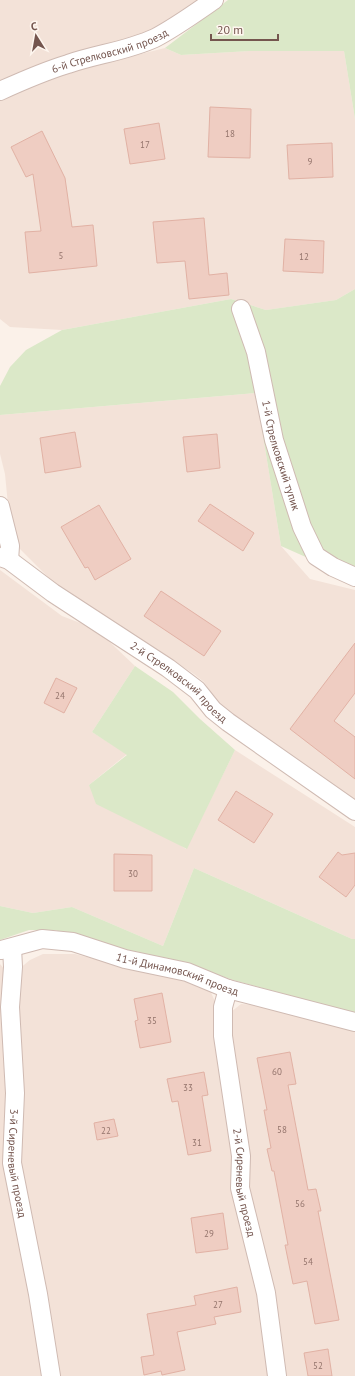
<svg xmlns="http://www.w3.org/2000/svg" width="355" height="1376" viewBox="0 0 355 1376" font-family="'PT Sans',sans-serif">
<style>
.residential{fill:#f3e2d8}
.grass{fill:#dbe8c8}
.building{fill:#efcdc2;stroke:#e1b1a4}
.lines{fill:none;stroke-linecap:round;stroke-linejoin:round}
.street-casing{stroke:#cfbab2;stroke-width:20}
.street{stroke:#fff;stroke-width:18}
.labels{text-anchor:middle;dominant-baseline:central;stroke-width:3;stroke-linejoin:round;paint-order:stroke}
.number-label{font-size:9px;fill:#93736b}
.street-label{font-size:11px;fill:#74554e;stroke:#fef6ef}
</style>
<rect width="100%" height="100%" fill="#fbf1e9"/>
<g class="residential">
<polygon points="0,0 202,0 151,33 0,84"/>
<polygon points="165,48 181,55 250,51 344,51 355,119 355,289 336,300 266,310 231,299 62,330 10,327 0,319 0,99 19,89 88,67"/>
<polygon points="256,393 281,546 310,579 355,590 355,804 223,710 204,682 194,674 55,584 19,548 14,535 8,505 5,474 0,454 0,415"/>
<polygon points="0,570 62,616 96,629 135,666 92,732 127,754 89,785 186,849 235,750 355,827 355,939 352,939 194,868 163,946 72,907 33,913 0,906"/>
<polygon points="43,954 75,954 122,966 189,979 210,990 216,1004 273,1376 57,1376 18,1163 15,1006 19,969 30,960"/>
<polygon points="0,964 5,970 5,1009 44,1376 0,1376"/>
<polygon points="241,1004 257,1005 355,1028 355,1376 282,1376 244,1187 227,1034 231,1012"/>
</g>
<g class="grass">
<polygon points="228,0 355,0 355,119 344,51 250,51 181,55 165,48"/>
<polygon points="355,289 355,567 317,562 281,546 256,393 0,415 0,386 10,367 26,350 62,330 231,299 266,310 336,300"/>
<polygon points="135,666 173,692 200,719 235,750 187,849 96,804 89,785 127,755 92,732"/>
<polygon points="194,868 352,939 355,939 355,1013 233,980 188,964 128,953 55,930 29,930 0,940 0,906 33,913 72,907 163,946"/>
</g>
<g class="building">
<polygon points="210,107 251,109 250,158 208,157"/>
<polygon points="159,123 165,159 130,164 124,129"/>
<polygon points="42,131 65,178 72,227 93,225 97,266 29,273 25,232 41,231 33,174 26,177 11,147"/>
<polygon points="332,143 333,177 289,179 287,145"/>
<polygon points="204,218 209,275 227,273 229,295 189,299 185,261 157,263 153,222"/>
<polygon points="285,239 324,241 323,273 283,271"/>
<polygon points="75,432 81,467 45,473 40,438"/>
<polygon points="217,434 220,468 187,472 183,437"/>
<polygon points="210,504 254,533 243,551 198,521"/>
<polygon points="99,505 131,559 95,580 88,567 85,568 61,527"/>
<polygon points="161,591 221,631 204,656 144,616"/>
<polygon points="355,643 355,693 334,721 355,737 355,779 290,729"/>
<polygon points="56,678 77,688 64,713 44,703"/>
<polygon points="236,791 273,814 254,843 218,820"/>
<polygon points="338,852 342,855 355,853 355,885 346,897 319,877"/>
<polygon points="114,854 152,855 152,891 114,891"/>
<polygon points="162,993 171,1042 140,1048 135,1021 138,1020 134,999"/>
<polygon points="290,1052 296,1084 288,1085 308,1190 316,1189 321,1211 318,1211 339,1320 315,1324 307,1281 293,1284 285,1245 288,1245 274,1171 272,1171 267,1149 271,1148 264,1110 267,1110 257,1058"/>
<polygon points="204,1072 208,1095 202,1096 211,1151 188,1155 178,1101 172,1102 167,1079"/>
<polygon points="114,1119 118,1136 97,1140 94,1123"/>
<polygon points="223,1213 228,1249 196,1253 191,1218"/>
<polygon points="237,1287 241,1312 214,1317 216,1324 177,1332 185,1370 162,1375 161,1371 144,1375 141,1357 154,1355 147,1314 196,1305 194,1296"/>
<polygon points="328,1349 332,1376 308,1376 304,1353"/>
</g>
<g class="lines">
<g class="street-casing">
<g id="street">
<path id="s1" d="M0 91C22 81 45 71 68 64 97 54 127 51 155 38 176 27 195 13 214 0"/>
<path id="s2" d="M241 309 256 352 274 440 302 527 316 556 333 567 355 577"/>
<polyline points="0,506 10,546 9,560"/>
<path id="s3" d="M0 557 9 560 53 593 168 668 197 690 213 710 228 722 355 811"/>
<path id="s4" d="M12 948 13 967 10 1007 15 1093 12 1163 38 1294 51 1376"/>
<path id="s5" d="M1 950 42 939 73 942 125 959 187 972 228 989 355 1022"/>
<path id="s6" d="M228 989 223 1007V1036L241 1156 240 1188 266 1293 277 1376"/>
</g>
</g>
<use href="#street" class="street"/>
</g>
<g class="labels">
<g class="number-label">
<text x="230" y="133">18</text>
<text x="145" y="144">17</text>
<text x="310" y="161">9</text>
<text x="61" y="255">5</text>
<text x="304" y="256">12</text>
<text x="60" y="695">24</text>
<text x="133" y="873">30</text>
<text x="152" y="1020">35</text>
<text x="277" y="1071">60</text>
<text x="188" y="1087">33</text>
<text x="282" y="1129">58</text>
<text x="106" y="1130">22</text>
<text x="197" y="1142">31</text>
<text x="300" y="1203">56</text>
<text x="209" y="1233">29</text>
<text x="308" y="1261">54</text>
<text x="218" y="1304">27</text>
<text x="318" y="1365">52</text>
</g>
<g class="street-label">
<text stroke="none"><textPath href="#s1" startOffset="117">6-й Стрелковский проезд</textPath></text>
<text stroke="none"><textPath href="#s2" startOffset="152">1-й Стрелковский тупик</textPath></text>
<text stroke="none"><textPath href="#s3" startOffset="219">2-й Стрелковский проезд</textPath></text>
<text stroke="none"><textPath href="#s5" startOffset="183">11-й Динамовский проезд</textPath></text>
<text stroke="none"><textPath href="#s4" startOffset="216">3-й Сиреневый проезд</textPath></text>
<text stroke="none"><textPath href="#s6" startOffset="196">2-й Сиреневый проезд</textPath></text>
</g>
</g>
<g transform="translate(36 36) rotate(349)" stroke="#fef6ef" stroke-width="3" paint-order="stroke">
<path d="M0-3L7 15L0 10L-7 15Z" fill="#74554e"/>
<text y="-6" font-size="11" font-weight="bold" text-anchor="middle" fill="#74554e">С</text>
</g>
<path d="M211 34v6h67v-6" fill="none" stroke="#74554e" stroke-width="2"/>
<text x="217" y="34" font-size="12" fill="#74554e" stroke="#fef6ef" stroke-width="3" paint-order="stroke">20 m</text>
</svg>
